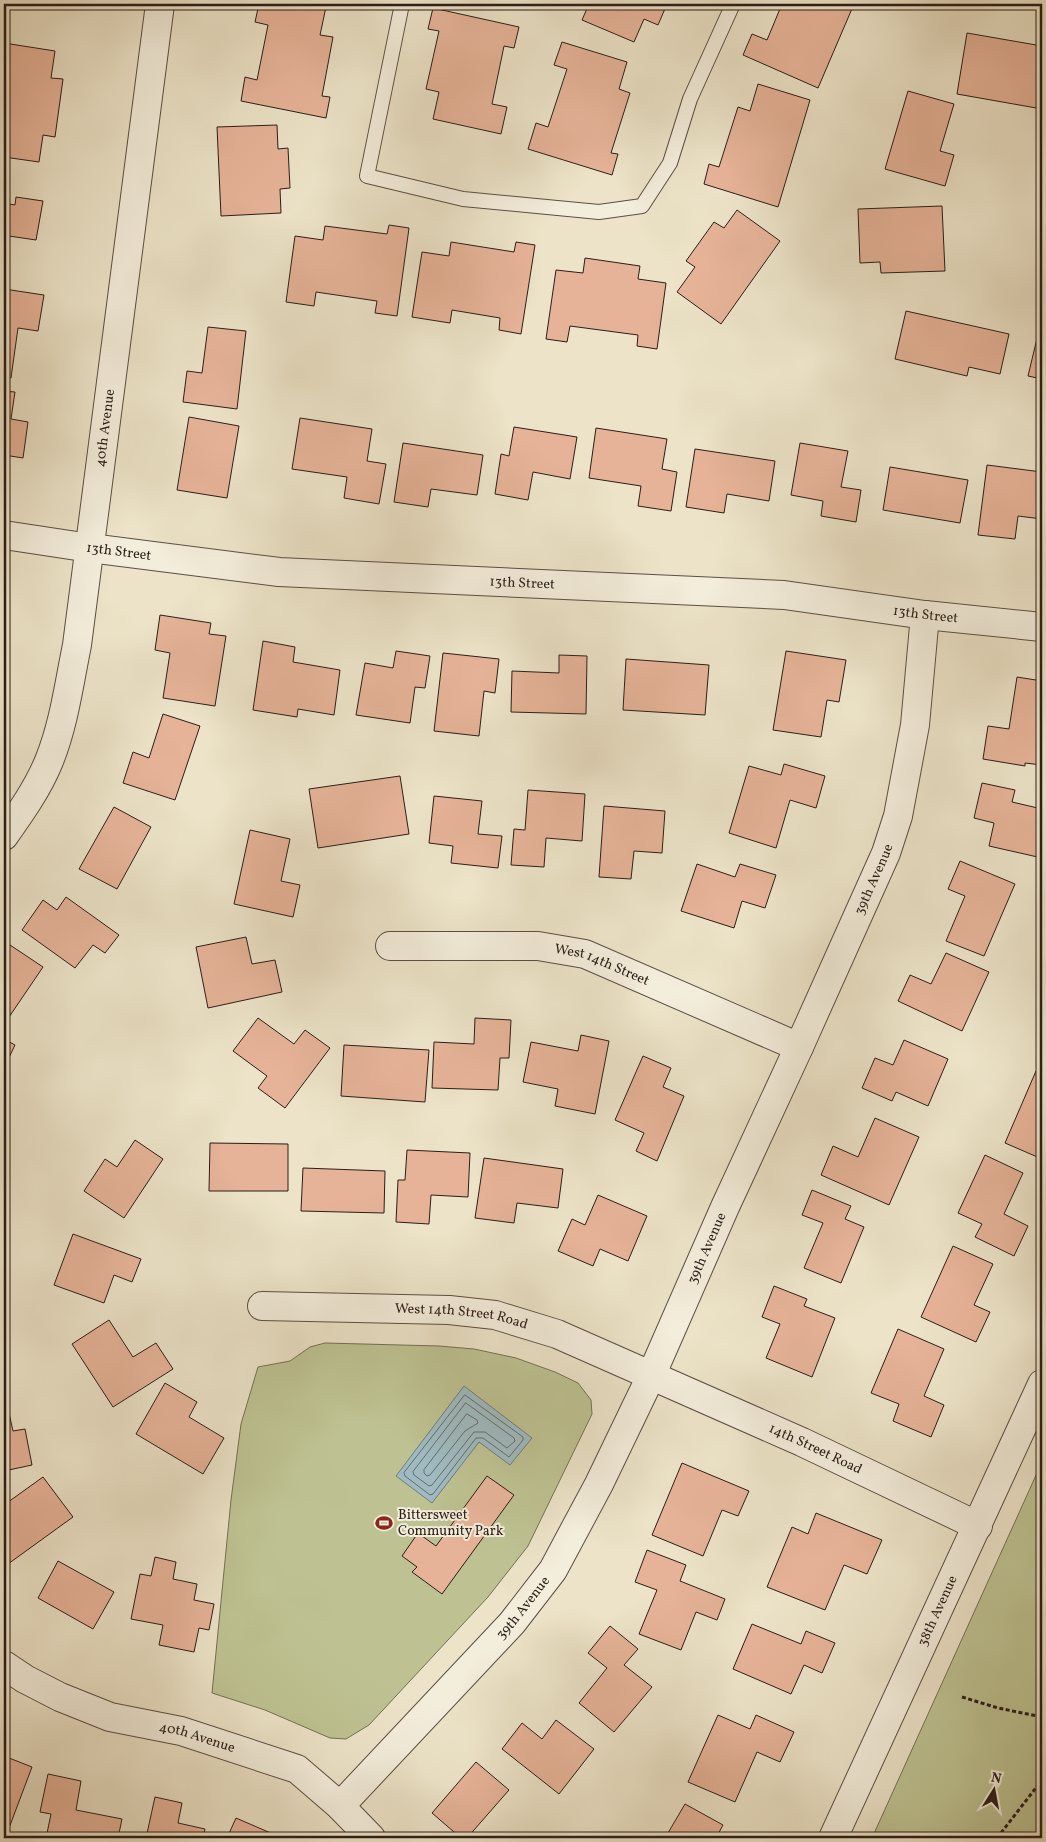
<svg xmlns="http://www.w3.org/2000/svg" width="1046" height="1842" viewBox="0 0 1046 1842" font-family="Vollkorn,serif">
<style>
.green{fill:#bec292;stroke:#747055}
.water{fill:#9fbbc1;stroke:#717c7d}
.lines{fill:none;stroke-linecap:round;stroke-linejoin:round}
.shore{stroke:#656c6c;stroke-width:1}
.building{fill:#e6b398;stroke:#2b1d18}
.lane-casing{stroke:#5b4e44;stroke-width:16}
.street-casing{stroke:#5b4e44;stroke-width:30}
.path{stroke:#2b1d18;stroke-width:3;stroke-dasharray:4 2.5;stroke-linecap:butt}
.lane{stroke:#f3eddb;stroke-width:14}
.street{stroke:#f3eddb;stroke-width:28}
.labels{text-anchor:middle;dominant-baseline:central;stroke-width:4;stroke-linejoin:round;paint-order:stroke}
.street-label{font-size:14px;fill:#2b1d18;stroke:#f3eddb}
.poi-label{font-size:14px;fill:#2b1d18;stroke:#f3eddb;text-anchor:start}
</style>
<rect width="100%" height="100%" fill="#ece3c8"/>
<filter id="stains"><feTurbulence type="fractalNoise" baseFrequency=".004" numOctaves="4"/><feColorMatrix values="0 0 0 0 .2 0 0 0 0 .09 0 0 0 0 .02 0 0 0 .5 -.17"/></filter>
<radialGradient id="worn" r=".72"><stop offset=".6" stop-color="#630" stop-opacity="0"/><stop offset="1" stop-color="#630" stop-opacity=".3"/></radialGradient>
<g class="green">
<polygon points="325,1343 439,1346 474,1349 516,1358 555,1372 578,1383 591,1400 592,1414 528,1546 488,1597 369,1725 346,1739 330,1738 265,1710 212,1693 231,1500 241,1424 258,1367 290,1361 310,1347"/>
<polygon points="1042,1462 1042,1838 872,1838"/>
</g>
<polygon class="water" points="464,1386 532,1438 510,1465 479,1442 432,1503 396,1476"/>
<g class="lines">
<g class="shore">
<polygon points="465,1395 523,1437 523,1440 509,1457 483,1438 476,1438 433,1494 430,1495 405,1476 404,1473"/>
<polygon points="466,1403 514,1438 515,1441 507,1448 485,1432 474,1432 432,1485 429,1486 414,1475 413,1472"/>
<polygon points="467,1414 477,1420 478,1423 465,1431 430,1475 427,1476 424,1473 424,1470"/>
</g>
</g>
<g class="building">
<polygon points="259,4 307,4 326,7 320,35 333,37 322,96 330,97 326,118 241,101 245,77 257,80 268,25 255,22"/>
<polygon points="589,4 667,4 658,25 644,19 634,42 582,20"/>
<polygon points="782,4 854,4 818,88 743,55 752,34 767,40"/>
<polygon points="433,8 519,27 514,48 504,46 492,104 507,107 501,134 433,119 439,92 426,89 439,31 428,29"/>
<polygon points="967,33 1042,46 1042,109 957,94"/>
<polygon points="562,42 627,62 619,89 630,93 611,153 618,154 612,175 528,149 536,123 548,127 567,69 554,65"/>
<polygon points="4,43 55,51 51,78 63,79 55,137 43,135 39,162 4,157"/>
<polygon points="758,84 810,100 778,207 704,184 709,164 719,167 738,107 750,111"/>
<polygon points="908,91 954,104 940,151 954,155 945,186 885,169"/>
<polygon points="277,125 278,149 288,148 290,188 280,189 281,213 221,216 217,127"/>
<polygon points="16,197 43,201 36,240 9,236 5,259 4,259 4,203 15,205"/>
<polygon points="942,206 945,271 881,273 880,262 860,263 858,209"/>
<polygon points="737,210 780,241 721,324 677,292 695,267 686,261 714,222 724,228"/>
<polygon points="389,225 409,228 397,316 375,313 377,301 316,292 314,306 286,302 295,236 323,240 325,226 387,234"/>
<polygon points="451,242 514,252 516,242 535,245 521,334 499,330 500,318 452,310 450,323 412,317 422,252 449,256"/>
<polygon points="585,258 640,266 638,279 666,283 657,349 637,346 638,335 570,326 567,342 546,339 556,270 583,273"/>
<polygon points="4,289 44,295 38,331 18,328 11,378 4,377"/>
<polygon points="906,311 1009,334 1000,374 969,367 967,376 895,359"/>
<polygon points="208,327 246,331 237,409 183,402 187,371 202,373"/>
<polygon points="1039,330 1042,331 1042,379 1028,376"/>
<polygon points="4,391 15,392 11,419 28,422 23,458 4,455"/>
<polygon points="189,417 239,426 227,498 177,490"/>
<polygon points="300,418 372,429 367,461 386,464 379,504 344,498 347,477 292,469"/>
<polygon points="514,427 577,437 570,479 533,472 528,500 495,494 501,454 509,456"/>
<polygon points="596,428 667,439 662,469 677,472 671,511 638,506 641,486 589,478"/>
<polygon points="403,443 483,455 477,495 431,489 428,507 394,502"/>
<polygon points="800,443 848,451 841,487 861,490 856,522 821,516 823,501 791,495"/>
<polygon points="695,449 775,461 769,501 727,494 724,513 686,507"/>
<polygon points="987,465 1042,472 1042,519 1018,516 1015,539 978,535"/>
<polygon points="890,467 968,480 960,523 883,510"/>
<polygon points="160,615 211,623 209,634 226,636 215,706 163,698 170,653 155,650"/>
<polygon points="263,641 295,647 293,662 340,670 334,715 298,709 297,717 253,710"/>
<polygon points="396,651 430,656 425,688 415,687 410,723 356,715 365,663 393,668"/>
<polygon points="786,651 846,660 839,702 827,700 821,737 773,730"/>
<polygon points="443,653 499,659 495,693 484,691 479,736 434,731"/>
<polygon points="559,655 587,656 586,714 511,712 512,671 559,673"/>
<polygon points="626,659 709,665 705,715 623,710"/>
<polygon points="1017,677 1042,681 1042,765 1025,763 1025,766 983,759 988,726 1009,729"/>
<polygon points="163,714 200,726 175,800 123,783 133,752 149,758"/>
<polygon points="784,764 825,776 816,808 790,800 776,848 729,833 749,766 781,775"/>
<polygon points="400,776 409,834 318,848 309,789"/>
<polygon points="982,783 1015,790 1012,802 1042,809 1042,858 989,846 994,823 974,818"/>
<polygon points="528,790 585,794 582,841 546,838 544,867 511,865 514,829 525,830"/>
<polygon points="434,796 482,801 478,834 502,836 498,868 451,863 453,846 429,843"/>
<polygon points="604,806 665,811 662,853 634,851 631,879 599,877"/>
<polygon points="114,807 151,827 117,889 79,869"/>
<polygon points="250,830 290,839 281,881 300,885 293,917 234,904"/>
<polygon points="960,861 1015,884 984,956 946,941 965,896 948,889"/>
<polygon points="697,864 735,877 740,864 776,875 765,908 742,901 734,928 681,911"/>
<polygon points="66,897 119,935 105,953 93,945 75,968 22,930 43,900 57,910"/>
<polygon points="246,937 252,964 275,960 282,992 208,1008 196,947"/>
<polygon points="7,943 43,967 5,1023 4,947"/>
<polygon points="946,953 989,972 962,1031 898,1001 910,975 931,984"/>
<polygon points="258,1018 294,1044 305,1030 330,1048 285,1108 258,1088 267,1076 233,1051"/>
<polygon points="475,1018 511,1020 509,1058 500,1058 498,1090 432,1088 434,1042 474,1044"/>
<polygon points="1042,1030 1042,1043 1038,1041"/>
<polygon points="581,1035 609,1041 595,1114 555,1106 558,1089 523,1082 531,1042 578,1051"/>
<polygon points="4,1039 15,1045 4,1068"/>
<polygon points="904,1040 948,1059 928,1106 896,1092 892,1101 862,1088 875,1058 893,1065"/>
<polygon points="344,1045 429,1050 425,1102 341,1096"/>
<polygon points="643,1056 671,1068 663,1087 684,1096 657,1161 636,1151 644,1133 615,1120"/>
<polygon points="1036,1071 1042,1073 1042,1159 1005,1143"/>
<polygon points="875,1118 919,1137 889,1205 821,1175 833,1146 858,1157"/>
<polygon points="135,1140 163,1159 124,1218 84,1191 105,1159 117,1167"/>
<polygon points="210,1143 288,1144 288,1191 209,1191"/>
<polygon points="407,1150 470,1153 468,1197 431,1195 429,1224 396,1222 398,1180 405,1180"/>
<polygon points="985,1155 1023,1173 1004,1214 1028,1226 1014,1256 975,1237 982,1224 958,1213"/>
<polygon points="484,1158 563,1169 558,1208 517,1203 514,1223 475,1218"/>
<polygon points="303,1168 385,1171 384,1213 301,1211"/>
<polygon points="812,1190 851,1206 845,1219 864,1227 841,1283 804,1268 823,1223 802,1215"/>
<polygon points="598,1195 647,1216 628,1261 600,1249 593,1266 558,1251 572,1219 585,1225"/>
<polygon points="73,1234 141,1259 132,1282 114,1275 104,1303 54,1285"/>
<polygon points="953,1246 993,1264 974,1305 990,1312 976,1342 921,1317"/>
<polygon points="774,1286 807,1299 804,1306 835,1318 812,1377 766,1358 780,1324 762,1317"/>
<polygon points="109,1320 133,1357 156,1343 173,1369 113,1407 72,1344"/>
<polygon points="898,1329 944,1349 924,1396 944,1405 931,1437 893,1421 899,1404 871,1393"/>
<polygon points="165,1383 197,1402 189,1417 224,1438 203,1474 136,1434"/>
<polygon points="4,1391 13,1431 25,1429 32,1465 4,1471"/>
<polygon points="682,1463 749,1491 738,1516 722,1510 703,1556 652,1535"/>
<polygon points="487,1476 514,1495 442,1594 412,1572 417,1567 402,1556 418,1533 436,1546"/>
<polygon points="43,1477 73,1517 8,1564 4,1558 4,1505"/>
<polygon points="816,1513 882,1540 867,1574 844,1565 825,1610 767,1587 792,1527 808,1534"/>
<polygon points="647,1550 686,1565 680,1581 725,1599 717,1620 696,1612 681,1650 639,1634 657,1590 635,1582"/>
<polygon points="155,1557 176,1562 173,1579 197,1584 194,1600 214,1604 209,1630 199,1628 194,1652 159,1645 163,1625 131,1619 140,1574 151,1576"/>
<polygon points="58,1561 114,1592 93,1629 38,1598"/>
<polygon points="752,1624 801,1644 806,1631 835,1643 822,1673 804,1665 791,1694 733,1669"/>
<polygon points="610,1626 638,1649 624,1665 652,1687 614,1732 579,1703 607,1668 588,1653"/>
<polygon points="718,1715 750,1729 756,1715 794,1732 780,1762 757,1752 735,1802 688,1782"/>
<polygon points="556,1720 594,1749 559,1794 502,1749 522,1723 542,1739"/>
<polygon points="4,1756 32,1767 6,1836 4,1835"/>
<polygon points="476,1762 509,1790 467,1838 461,1838 432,1813"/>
<polygon points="48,1774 81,1781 76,1810 122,1819 118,1838 46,1838 51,1814 40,1812"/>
<polygon points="155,1797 182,1803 178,1823 205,1829 203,1838 146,1838"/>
<polygon points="685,1804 723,1825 716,1838 665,1838"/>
<polygon points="236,1818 273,1834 271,1838 227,1838"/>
</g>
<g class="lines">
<g class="lane-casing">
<polyline id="lane" points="402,4 367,176 463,199 599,212 642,206 670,163 690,99 733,4"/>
</g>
<g class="street-casing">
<g id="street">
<path id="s1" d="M4 535 90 548 279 572 784 595 925 615 1042 627"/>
<path id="s2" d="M4 836C21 812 38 788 49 761 64 724 69 684 77 645L160 4"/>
<path id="s3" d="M390 946H538L585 954 799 1047"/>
<path id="s4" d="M262 1306 449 1310 495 1315 557 1334 802 1442 978 1526"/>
<path id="s5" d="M4 1665 25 1679 60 1697 110 1717 181 1731 297 1769 340 1806 371 1838"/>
<path id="s6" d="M340 1806 512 1623 553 1570 599 1484 651 1376 725 1207 799 1047 886 853 898 816 915 725 925 615"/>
<path id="s7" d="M833 1838 1042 1384"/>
</g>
</g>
<g class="path">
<polyline points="962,1697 998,1708 1042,1717"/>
<polyline points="997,1838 1042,1780"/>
</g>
<use href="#lane" class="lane"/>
<use href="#street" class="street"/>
</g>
<defs>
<g id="stadium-bare" transform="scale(1.35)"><path d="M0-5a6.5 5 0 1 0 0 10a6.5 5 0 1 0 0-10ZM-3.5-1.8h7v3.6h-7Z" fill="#8f2418" stroke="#f3eddb" stroke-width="2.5" paint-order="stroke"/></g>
</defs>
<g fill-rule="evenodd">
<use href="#stadium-bare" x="384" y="1523"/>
</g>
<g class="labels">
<g class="street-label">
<text stroke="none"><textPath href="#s2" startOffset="426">40th Avenue</textPath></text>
<text stroke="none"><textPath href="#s1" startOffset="116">13th Street</textPath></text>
<text stroke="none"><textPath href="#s1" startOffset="521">13th Street</textPath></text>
<text stroke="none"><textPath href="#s1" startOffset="926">13th Street</textPath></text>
<text stroke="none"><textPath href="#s6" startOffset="1080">39th Avenue</textPath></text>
<text stroke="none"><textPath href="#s3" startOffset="215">West 14th Street</textPath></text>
<text stroke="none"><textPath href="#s6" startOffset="675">39th Avenue</textPath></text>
<text stroke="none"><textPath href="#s4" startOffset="200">West 14th Street Road</textPath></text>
<text stroke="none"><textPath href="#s4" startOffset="581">14th Street Road</textPath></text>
<text stroke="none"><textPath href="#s6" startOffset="270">39th Avenue</textPath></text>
<text stroke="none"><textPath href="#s7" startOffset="250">38th Avenue</textPath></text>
<text stroke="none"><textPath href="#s5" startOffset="208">40th Avenue</textPath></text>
</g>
<g class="poi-label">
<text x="398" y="1515">Bittersweet<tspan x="398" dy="16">Community Park</tspan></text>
</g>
</g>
<rect width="1046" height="1842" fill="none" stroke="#ece3c8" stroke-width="20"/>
<rect x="5" y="5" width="1036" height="1832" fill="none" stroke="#2b1d18" stroke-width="2.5"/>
<rect x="10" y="10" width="1026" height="1822" fill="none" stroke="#2b1d18"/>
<g transform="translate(994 1790) rotate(11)" stroke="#f3eddb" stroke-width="4" paint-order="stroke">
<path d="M0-4L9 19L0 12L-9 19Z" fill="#2b1d18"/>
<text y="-8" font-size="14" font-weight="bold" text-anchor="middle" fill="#2b1d18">N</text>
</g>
<rect width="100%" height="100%" filter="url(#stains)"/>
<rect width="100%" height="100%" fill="url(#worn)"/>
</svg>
